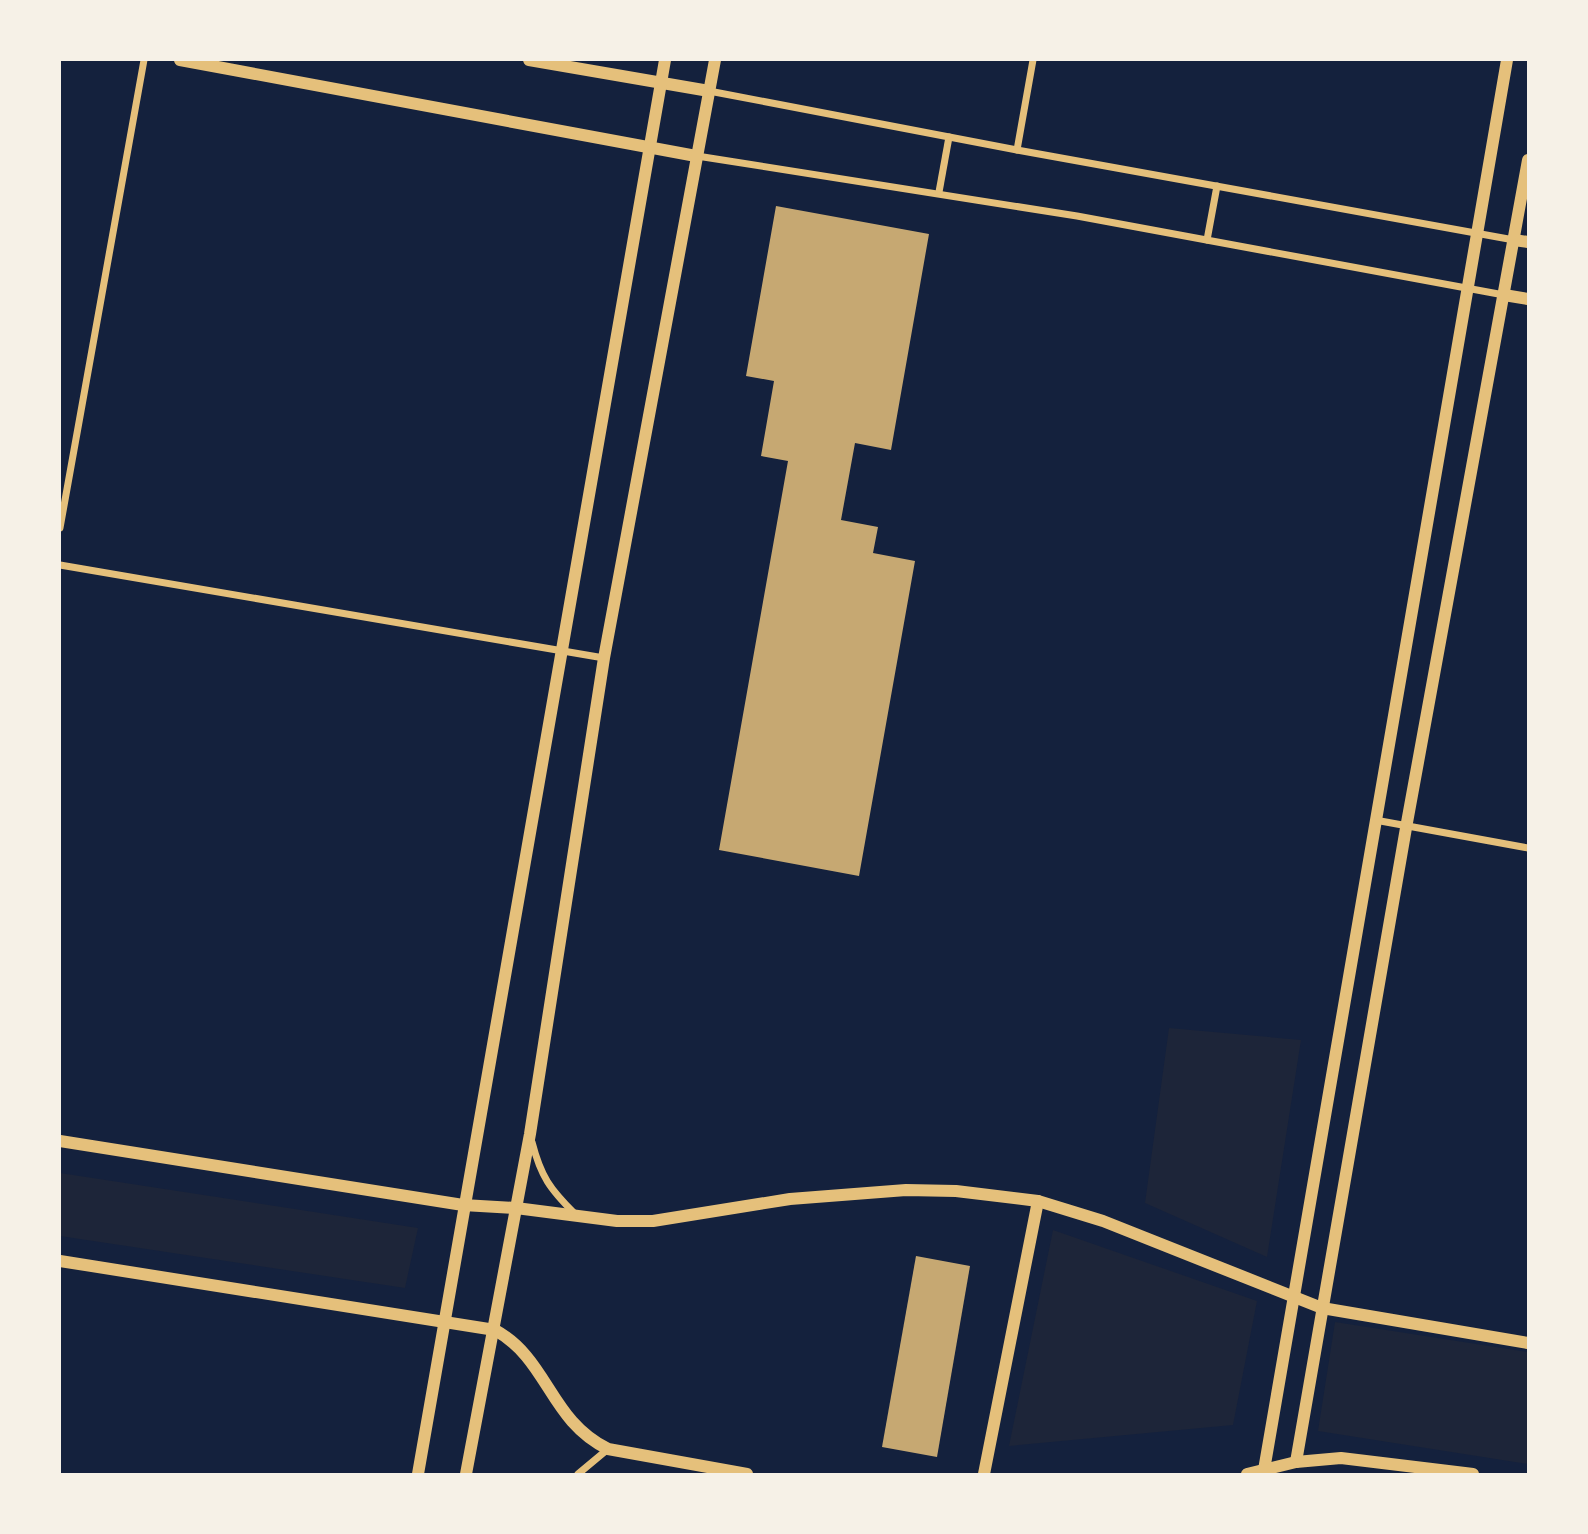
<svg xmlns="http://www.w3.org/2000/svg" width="1588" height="1534" viewBox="0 0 1588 1534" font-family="'PT Sans',sans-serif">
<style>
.green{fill:#1d2539}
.building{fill:#c6a872}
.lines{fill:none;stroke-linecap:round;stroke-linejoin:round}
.minor{stroke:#e5c07b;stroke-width:7}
.tertiary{stroke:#e5c07b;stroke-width:12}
</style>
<rect width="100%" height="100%" fill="#14213d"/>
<g class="green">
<polygon points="1169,1028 1301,1040 1267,1257 1145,1203"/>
<polygon points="60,1173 418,1228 405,1288 60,1236"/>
<polygon points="1053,1230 1257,1301 1233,1425 1009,1446"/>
<polygon points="1335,1322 1528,1352 1528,1464 1318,1431"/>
</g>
<g class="building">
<polygon points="776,206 929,234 891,450 855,443 841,520 878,527 873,553 915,561 859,876 719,850 788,461 761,456 774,381 746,376"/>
<polygon points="916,1256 970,1266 937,1457 882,1447"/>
</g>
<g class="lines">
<g class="minor">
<polyline points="709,91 1017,150 1514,240"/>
<polyline points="1017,150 1033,60"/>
<polyline points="697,156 1077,216 1504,295"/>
<polyline points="939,192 949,137"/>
<polyline points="1207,240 1217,186"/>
<polyline points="60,528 144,60"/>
<polyline points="60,565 604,658"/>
<polyline points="1375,820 1528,848"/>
<path d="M532 1142C541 1177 550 1189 575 1214"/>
<polyline points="578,1474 608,1449"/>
</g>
<g class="tertiary">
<polyline points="180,60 696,156"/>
<polyline points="529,60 709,91"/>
<polyline points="1514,240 1528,242"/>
<polyline points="1504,295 1528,299"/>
<polyline points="60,1141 463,1205 516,1208 617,1221 653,1221 790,1199 906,1190 956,1191 1038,1201 1103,1221 1322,1308 1528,1343"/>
<path d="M60 1261 495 1330C549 1360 549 1420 608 1449L747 1474"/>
<polyline points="1296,1462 1406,828 1528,160"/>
<polyline points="1264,1470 1507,60"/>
<polyline points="418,1474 665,60"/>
<polyline points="466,1474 530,1134 604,658 715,60"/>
<polyline points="984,1474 1038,1201"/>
<polyline points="1247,1474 1296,1462 1341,1458 1473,1474"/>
</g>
</g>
<rect width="1588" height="1534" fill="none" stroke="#f6f1e7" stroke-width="122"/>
</svg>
